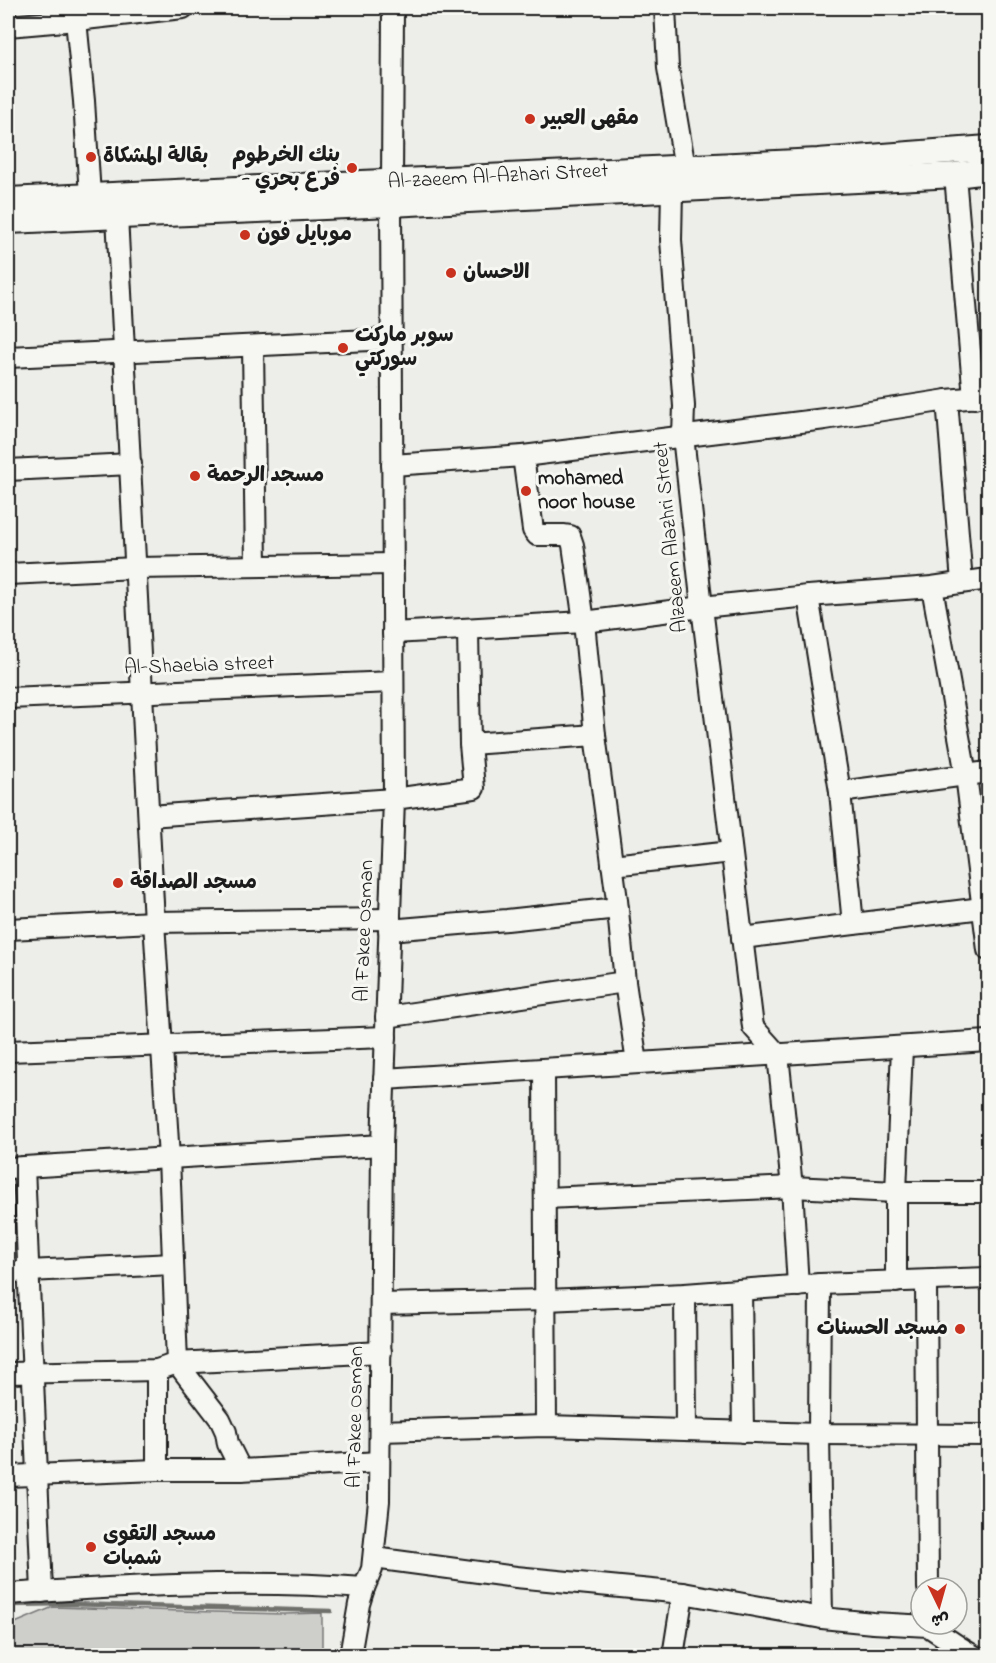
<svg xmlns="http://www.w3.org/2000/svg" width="996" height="1663" viewBox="0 0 996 1663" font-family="'Indie Flower','Playpen Sans Arabic',sans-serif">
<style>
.green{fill:#cececb;stroke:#757574;stroke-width:1.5}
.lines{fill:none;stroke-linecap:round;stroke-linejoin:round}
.stream{stroke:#6f6f6d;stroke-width:4.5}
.minor-casing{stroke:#1c1c1c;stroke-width:24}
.major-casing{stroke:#1c1c1c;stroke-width:28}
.minor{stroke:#f6f6f2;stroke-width:20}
.major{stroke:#f6f6f2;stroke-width:24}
.poi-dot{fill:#c8321e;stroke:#f6f6f2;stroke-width:2}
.labels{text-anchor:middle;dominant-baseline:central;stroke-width:6;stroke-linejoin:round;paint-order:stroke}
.poi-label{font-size:21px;font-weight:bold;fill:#1c1c1c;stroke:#f6f6f2;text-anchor:start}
.street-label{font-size:21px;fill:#1c1c1c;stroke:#f6f6f2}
</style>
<rect width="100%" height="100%" fill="#edede9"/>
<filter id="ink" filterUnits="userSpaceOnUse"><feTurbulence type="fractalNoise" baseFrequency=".0167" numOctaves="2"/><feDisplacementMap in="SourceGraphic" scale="12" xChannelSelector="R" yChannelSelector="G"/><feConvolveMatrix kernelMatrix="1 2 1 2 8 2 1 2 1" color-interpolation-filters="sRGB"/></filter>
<g filter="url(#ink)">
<polygon class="green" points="53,1607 283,1614 322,1613 322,1655 8,1655 8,1626"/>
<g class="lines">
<polyline class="stream" points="8,1605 70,1604 331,1611"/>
<g class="minor-casing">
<g id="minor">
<polyline points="665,8 668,68 685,168 672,189 671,240 684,406 683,436 702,607 753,1027 778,1055 792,1187 798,1286"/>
<polyline points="76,20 84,101 90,196"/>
<polyline points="8,26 76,20 183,8"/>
<polyline points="955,175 974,398"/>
<polyline points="392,182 393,8"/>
<polyline points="117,216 154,922 169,1158 177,1363 220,1419 226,1432 228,1444 241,1470"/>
<polyline points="253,346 256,566"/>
<polyline points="8,357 392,339"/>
<polyline points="947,400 962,582"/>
<polyline points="523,456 533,530 537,535 563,535 570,536 573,545 584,622 595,735 617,900 625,982 637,1063"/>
<polyline points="392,465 523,456 825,419 947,400 988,396"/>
<polyline points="8,470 131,464"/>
<polyline points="8,574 136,568 393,564"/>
<polyline points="932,587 966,775 988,950"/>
<polyline points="808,596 840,792 853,924"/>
<polyline points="393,633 584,622 702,607 808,596 932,587 988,579"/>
<polyline points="8,698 393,682"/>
<polyline points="470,744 595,735"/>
<polyline points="840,792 988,772"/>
<polyline points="149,816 394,799 474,788 470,744 468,630"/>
<polyline points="612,865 731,852"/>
<polyline points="8,929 154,922 390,919"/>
<polyline points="389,930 507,920 618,908"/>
<polyline points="742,938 982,908"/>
<polyline points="386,1017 625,982"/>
<polyline points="8,1051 386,1037"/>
<polyline points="544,1069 546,1426"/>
<polyline points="384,1079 988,1041"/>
<polyline points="24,1167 42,1592"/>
<polyline points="8,1168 382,1145"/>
<polyline points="546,1198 792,1187 896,1192 988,1192"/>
<polyline points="8,1272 173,1264"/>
<polyline points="926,1281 928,1588"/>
<polyline points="896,1282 896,1192 902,1047"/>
<polyline points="820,1284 819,1434 822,1618"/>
<polyline points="741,1290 743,1432"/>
<polyline points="685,1294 686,1429"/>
<polyline points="381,1304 546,1300 685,1294 820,1284 988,1278"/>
<polyline points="157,1370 157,1470"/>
<polyline points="8,1373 157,1370 177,1363 381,1352"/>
<polyline points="380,1431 546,1426 819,1434 988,1435"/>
<polyline points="8,1476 157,1470 241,1470 379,1462"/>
<polyline points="374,1558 516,1577 683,1593 822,1618 873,1623 928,1626 961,1648 974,1656"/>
<path d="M8 1594C125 1586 246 1579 364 1588"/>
<polyline points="350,1656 359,1604 364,1588 372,1569 379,1501 382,1145 394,799 391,204"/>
<polyline points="673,1656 683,1593"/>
</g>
</g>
<g class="major-casing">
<g id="major">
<polyline points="8,200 818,161 988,148"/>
<polyline points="8,221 391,204 955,175 988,171"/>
</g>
</g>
<use href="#minor" class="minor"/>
<use href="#major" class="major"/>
</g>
</g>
<g class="poi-dot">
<circle cx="530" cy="119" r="6"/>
<circle cx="91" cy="157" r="6"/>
<circle cx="352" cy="168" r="6"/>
<circle cx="245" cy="235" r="6"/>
<circle cx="451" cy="273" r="6"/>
<circle cx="343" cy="348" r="6"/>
<circle cx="195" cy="476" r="6"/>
<circle cx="526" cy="491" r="6"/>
<circle cx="118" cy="883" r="6"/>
<circle cx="960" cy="1329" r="6"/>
<circle cx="91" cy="1547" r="6"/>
</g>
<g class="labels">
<g class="poi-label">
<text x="542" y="119">مقهى العبير</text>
<text x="340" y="156" text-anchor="end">بنك الخرطوم<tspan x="340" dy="24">- فرع بحري</tspan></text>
<text x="103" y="157">بقالة المشكاة</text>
<text x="257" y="235">موبايل فون</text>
<text x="463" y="273">الاحسان</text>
<text x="355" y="336">سوبر ماركت<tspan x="355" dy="24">سوركتي</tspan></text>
<text x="207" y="476">مسجد الرحمة</text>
<text x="538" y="479">mohamed<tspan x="538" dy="24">noor house</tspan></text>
<text x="130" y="883">مسجد الصداقة</text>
<text x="948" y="1329" text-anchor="end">مسجد الحسنات</text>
<text x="103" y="1535">مسجد التقوى<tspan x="103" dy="24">شمبات</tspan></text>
</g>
<g class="street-label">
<text transform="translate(498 177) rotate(-3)">Al-zaeem Al-Azhari Street</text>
<text transform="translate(671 537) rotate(-96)">Alzaeem Alazhri Street</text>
<text transform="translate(199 666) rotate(-2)">Al-Shaebia street</text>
<text transform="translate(365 931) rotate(-88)">Al Fakee Osman</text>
<text transform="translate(356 1417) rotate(-89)">Al Fakee Osman</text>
</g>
</g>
<rect width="996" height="1663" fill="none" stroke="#f6f6f2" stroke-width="30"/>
<rect x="15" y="15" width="966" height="1633" fill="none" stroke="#1c1c1c" stroke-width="2" filter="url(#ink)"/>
<g transform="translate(939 1606) rotate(175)"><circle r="28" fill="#f6f6f2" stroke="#9f9f9c" stroke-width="1.5"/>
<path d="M0-4.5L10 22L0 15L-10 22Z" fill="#c8321e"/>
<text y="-9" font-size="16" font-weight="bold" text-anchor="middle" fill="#1c1c1c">ش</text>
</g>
</svg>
